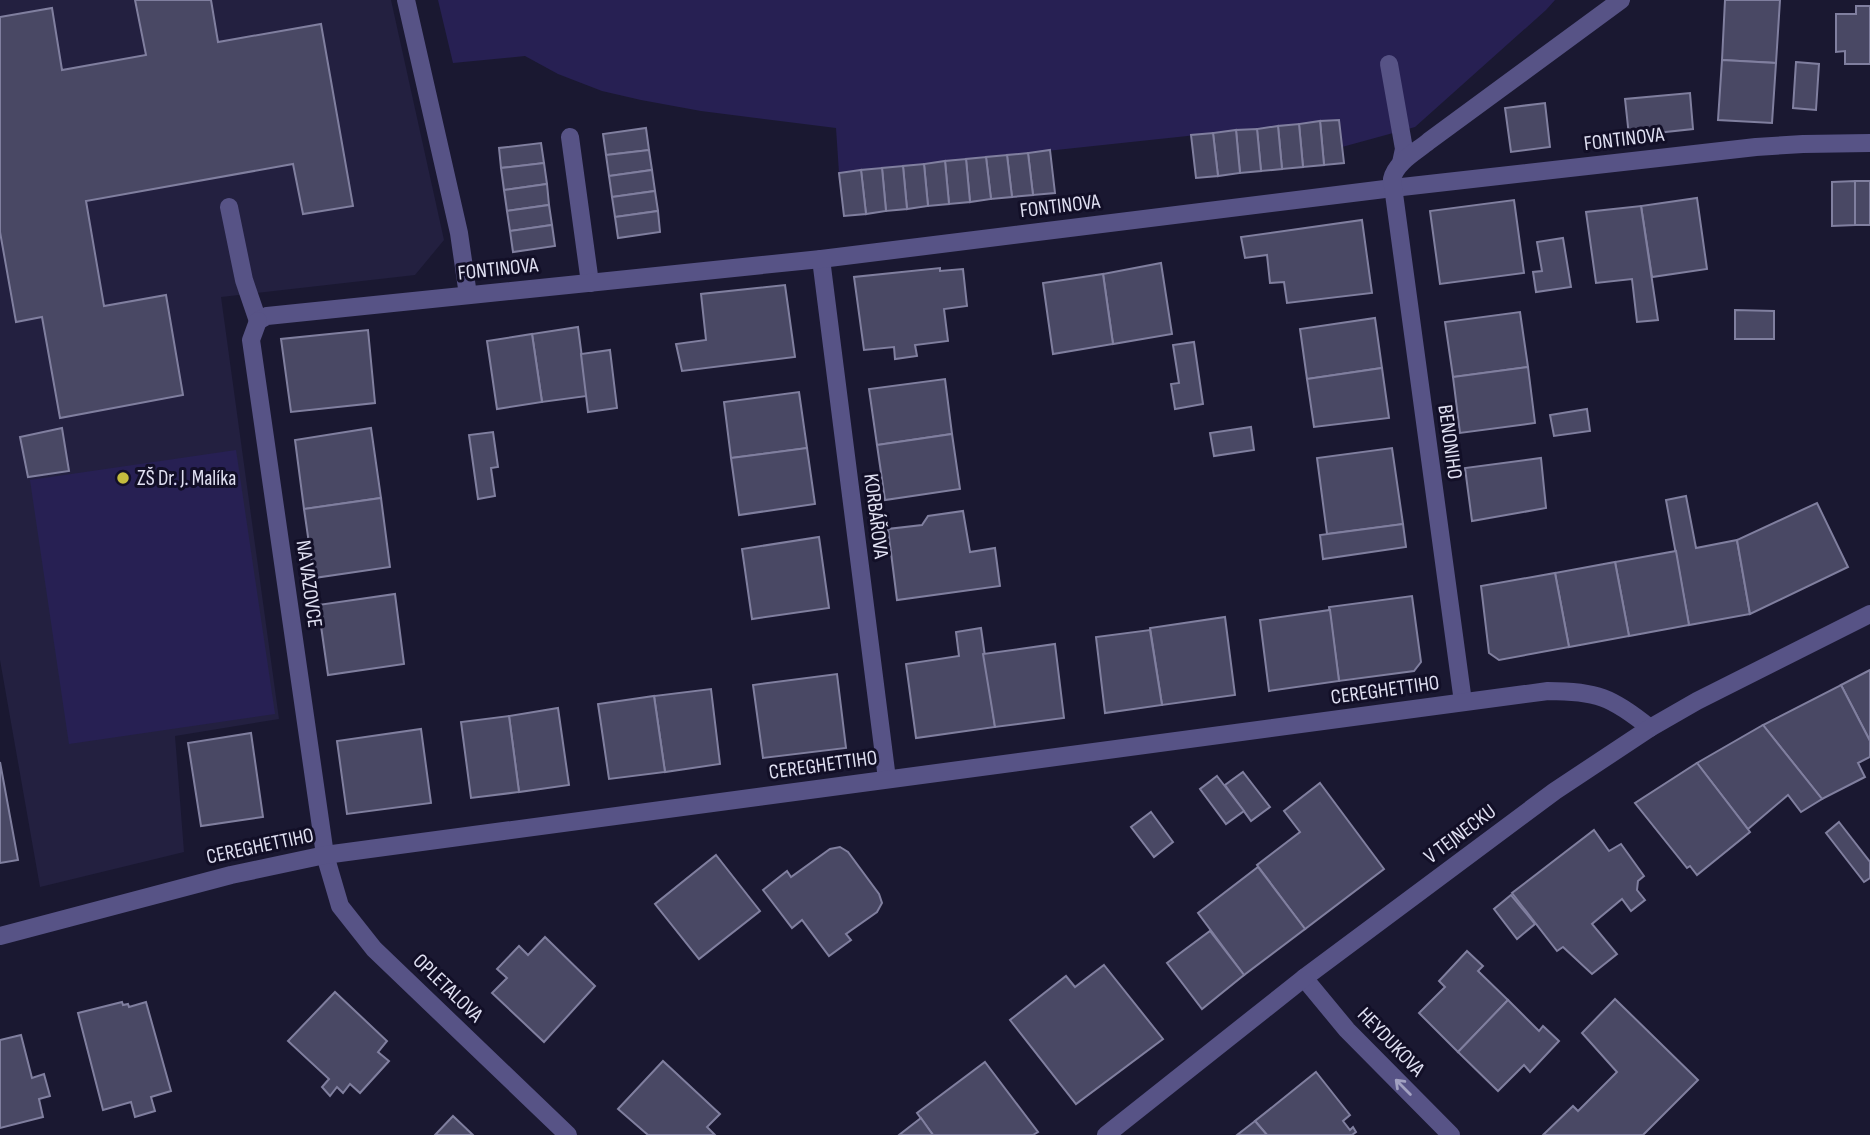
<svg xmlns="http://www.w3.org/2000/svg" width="1870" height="1135" viewBox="0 0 1870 1135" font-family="'Sofia Sans Condensed',sans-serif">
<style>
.built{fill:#232040}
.green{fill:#272053}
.building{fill:#494864;stroke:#807f9f;stroke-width:2}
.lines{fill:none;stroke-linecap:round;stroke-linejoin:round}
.minor{stroke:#575386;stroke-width:18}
.oneway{stroke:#a2a1c1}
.poi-dot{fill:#c4bc3e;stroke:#120f27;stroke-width:2.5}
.labels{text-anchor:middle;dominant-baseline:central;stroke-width:6;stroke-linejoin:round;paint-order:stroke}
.street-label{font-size:21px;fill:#e0e0f2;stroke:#120f27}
.poi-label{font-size:21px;fill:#e0e0f2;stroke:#120f27;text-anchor:start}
</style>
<rect width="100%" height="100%" fill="#1a1831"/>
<polygon class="built" points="0,0 391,0 444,240 415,275 221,297 279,719 175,736 184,852 40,887 0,660"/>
<g class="green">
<polygon points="438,0 1555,0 1546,10 1415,127 1342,147 1339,120 839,173 836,128 701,111 641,100 602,91 558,74 525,56 453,63"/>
<polygon points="236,450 275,714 69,744 30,480"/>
</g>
<g class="building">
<polygon points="135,0 211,0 218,42 321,24 353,206 303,214 293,164 86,201 104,306 166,295 183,395 60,418 42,317 16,322 0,232 0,17 52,8 62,70 146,55"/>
<polygon points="1725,0 1780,0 1776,63 1722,60"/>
<polygon points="1856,6 1870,6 1870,64 1845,64 1845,51 1836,52 1836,14 1856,14"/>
<polygon points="1722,60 1776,63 1772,123 1718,120"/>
<polygon points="1796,62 1819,64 1816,110 1793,108"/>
<polygon points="1690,93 1693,129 1629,136 1625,99"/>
<polygon points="1545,103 1550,147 1511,152 1505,108"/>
<polygon points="1339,120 1344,163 1324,165 1320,121"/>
<polygon points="1320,121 1324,165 1303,167 1299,124"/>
<polygon points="1299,124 1303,167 1282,169 1278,126"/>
<polygon points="1278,126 1282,169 1261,171 1257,129"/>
<polygon points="646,128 649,150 606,155 603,134"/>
<polygon points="1257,129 1261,171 1240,173 1236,130"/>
<polygon points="1236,130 1240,173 1218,176 1213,133"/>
<polygon points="1213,133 1218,176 1196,178 1191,135"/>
<polygon points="541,143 544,163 501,168 499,148"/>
<polygon points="649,150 652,170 609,176 606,155"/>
<polygon points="1050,150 1055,193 1033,195 1028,153"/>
<polygon points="1028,153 1033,195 1012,197 1007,155"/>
<polygon points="1007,155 1012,197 991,199 986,157"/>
<polygon points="986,157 991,199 970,202 966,159"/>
<polygon points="966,159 970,202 949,204 945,161"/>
<polygon points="945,161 949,204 928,206 924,164"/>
<polygon points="544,163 547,184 504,190 501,168"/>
<polygon points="924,164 928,206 907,209 903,166"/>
<polygon points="903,166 907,209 886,211 882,168"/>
<polygon points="882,168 886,211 866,214 861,170"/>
<polygon points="652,170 655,191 612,197 609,176"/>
<polygon points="861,170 866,214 844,216 839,173"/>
<rect x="1855" y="181" width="15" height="44"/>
<polygon points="1855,181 1855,225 1832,226 1832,182"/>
<polygon points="547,184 549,205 507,211 504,190"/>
<polygon points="655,191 658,211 615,217 612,197"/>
<polygon points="1697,198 1707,269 1652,277 1641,206"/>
<polygon points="1514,200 1524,273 1440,284 1430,211"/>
<polygon points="549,205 552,225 510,231 507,211"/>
<polygon points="1641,206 1658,320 1637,322 1632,279 1596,283 1586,212"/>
<polygon points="658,211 660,232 618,238 615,217"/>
<polygon points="1362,220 1372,293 1287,303 1284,282 1270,283 1267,255 1245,258 1241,237"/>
<polygon points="552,225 555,246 513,252 510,231"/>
<polygon points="1563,238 1571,287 1536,292 1533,272 1542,271 1537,242"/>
<polygon points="1161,263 1172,334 1113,344 1103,274"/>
<polygon points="940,268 940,271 963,269 967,306 944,309 948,341 915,345 917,356 895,359 894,347 864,350 854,277"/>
<polygon points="1103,274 1113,344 1053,354 1043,283"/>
<polygon points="785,285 795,357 682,371 676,344 706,340 701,294"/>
<polygon points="1735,310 1774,311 1774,339 1735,339"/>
<polygon points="1520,312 1528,367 1453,377 1445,322"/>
<polygon points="1375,318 1382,368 1307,379 1300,329"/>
<polygon points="578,327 587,396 542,402 532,334"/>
<polygon points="368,330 375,403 291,412 281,339"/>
<polygon points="532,334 542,402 497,409 487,341"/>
<polygon points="1194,342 1203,404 1175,409 1171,384 1179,383 1173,345"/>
<polygon points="610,350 617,408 588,412 581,354"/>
<polygon points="1528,367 1535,423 1460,433 1453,377"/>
<polygon points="1382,368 1389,418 1314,427 1307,379"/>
<polygon points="945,379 952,434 877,445 869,389"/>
<polygon points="799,392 807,448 731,458 724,402"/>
<polygon points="1587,409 1590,431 1554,436 1550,415"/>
<polygon points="1251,427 1254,450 1214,456 1210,433"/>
<polygon points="62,428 69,471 28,477 20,437"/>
<polygon points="371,428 381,498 304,509 295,440"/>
<polygon points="493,432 498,467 491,468 495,496 478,499 469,435"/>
<polygon points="952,434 960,489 885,500 877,445"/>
<polygon points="807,448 815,504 739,515 731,458"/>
<polygon points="1392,448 1403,524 1327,534 1317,458"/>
<polygon points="1541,458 1546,508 1472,521 1465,468"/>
<polygon points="1686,496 1696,548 1737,540 1750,614 1689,625 1666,500"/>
<polygon points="381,498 390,567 314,578 304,509"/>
<polygon points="1817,503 1848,567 1750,614 1737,540"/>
<polygon points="963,511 970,552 995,548 1000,586 897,600 888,529 922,525 928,516"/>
<polygon points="1403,524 1406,547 1323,559 1320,535"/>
<polygon points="819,537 829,608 752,619 742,549"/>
<polygon points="1676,551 1689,625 1629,636 1615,562"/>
<polygon points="1615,562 1629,636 1569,647 1555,573"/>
<polygon points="1555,573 1569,647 1499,660 1489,653 1481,586"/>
<polygon points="395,594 404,664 328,675 318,605"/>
<polygon points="1412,596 1421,662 1414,671 1339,681 1329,607"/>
<polygon points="1330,610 1339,681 1269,691 1260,620"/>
<polygon points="1225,617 1235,695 1162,705 1150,628"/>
<polygon points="981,628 995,727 916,738 906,664 959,656 956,632"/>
<polygon points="1150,630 1162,705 1105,713 1096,637"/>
<polygon points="1055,644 1064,718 995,727 983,654"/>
<polygon points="1870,670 1870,741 1841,685"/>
<polygon points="837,674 846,748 763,758 753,685"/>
<polygon points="1841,685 1870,741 1870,757 1858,763 1865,777 1822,799 1763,725"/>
<polygon points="711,689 720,764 665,772 654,696"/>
<polygon points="654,696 665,772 609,779 598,704"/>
<polygon points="558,708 569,785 519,792 509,716"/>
<polygon points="509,716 519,792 471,798 461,722"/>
<polygon points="1763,725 1822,799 1801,812 1788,795 1748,829 1697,763"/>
<polygon points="421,729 431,803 347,814 337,741"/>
<polygon points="251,733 263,817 201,826 188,743"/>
<polygon points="0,762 18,860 0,863"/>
<polygon points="1697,763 1750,832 1697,875 1690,866 1687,868 1635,803"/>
<polygon points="1243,772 1270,807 1251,821 1225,785"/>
<polygon points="1217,776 1244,811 1226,824 1200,789"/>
<polygon points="1320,783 1384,869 1305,929 1257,865 1300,832 1284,811"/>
<polygon points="1151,812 1173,842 1154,857 1131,827"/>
<polygon points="1839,822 1870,862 1870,878 1864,882 1826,833"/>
<polygon points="1594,830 1609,851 1621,844 1644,876 1638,881 1637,890 1645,900 1631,911 1622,899 1592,924 1617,954 1592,974 1563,947 1557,951 1512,893"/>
<polygon points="840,847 848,852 879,894 882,903 877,912 846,934 851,940 829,956 802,920 792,928 763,890 787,871 791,877 830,849"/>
<polygon points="716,855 760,911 699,959 655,904"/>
<polygon points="1258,867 1305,929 1244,975 1198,913"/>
<polygon points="1511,895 1535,924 1517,939 1494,909"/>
<polygon points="1210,931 1244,975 1202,1009 1167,963"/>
<polygon points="545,937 595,986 544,1042 492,993 507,978 497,969 519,946 528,955"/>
<polygon points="1467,951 1483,966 1478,971 1508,1000 1458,1052 1419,1013 1445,987 1439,981"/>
<polygon points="1104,965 1163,1039 1076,1104 1010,1020 1066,976 1075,987"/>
<polygon points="335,992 387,1041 378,1052 389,1061 360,1093 350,1084 343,1093 337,1087 330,1096 322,1087 329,1079 288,1041"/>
<polygon points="1615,999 1698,1080 1643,1135 1543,1135 1573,1106 1578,1111 1617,1072 1582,1033"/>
<polygon points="1508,1000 1539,1031 1543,1026 1559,1041 1530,1072 1524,1065 1498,1091 1458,1052"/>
<polygon points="122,1002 123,1005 128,1004 129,1007 146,1002 171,1091 151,1097 155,1111 135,1117 131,1102 103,1110 78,1013"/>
<polygon points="21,1035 32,1078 44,1074 50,1096 39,1099 43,1117 0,1128 0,1040"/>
<polygon points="663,1061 720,1114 707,1127 715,1135 648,1135 618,1109"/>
<polygon points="985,1062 1038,1132 1033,1135 933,1135 917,1113"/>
<polygon points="1316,1072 1350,1115 1343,1121 1350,1130 1353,1127 1356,1132 1352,1135 1267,1135 1255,1121"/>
<polygon points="453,1116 473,1135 435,1135"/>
<polygon points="921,1118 933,1135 899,1135"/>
<polygon points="1255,1121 1267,1135 1237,1135"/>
</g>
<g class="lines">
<g class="minor">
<polyline points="406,0 459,233 468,295"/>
<polyline points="1389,64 1404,149 1401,163"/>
<polyline points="570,137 590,283"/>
<polyline points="229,207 244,280 258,321"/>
<polyline points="821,259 887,779"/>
<polyline points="258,321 267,316 821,259 1393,188 1756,147 1803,144 1870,143"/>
<polyline points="258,321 251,340 325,855 340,906 374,949 568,1135"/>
<path d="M1463 702 1392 179C1396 162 1416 152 1429 141L1621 0"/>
<path d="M0 936 231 875 325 855 1548 691C1596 691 1612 697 1650 728"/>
<polyline points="1304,978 1347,1030 1451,1135"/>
<polyline points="1106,1135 1304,978 1555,791 1650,728 1697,701 1870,614"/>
</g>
</g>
<defs><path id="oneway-shaft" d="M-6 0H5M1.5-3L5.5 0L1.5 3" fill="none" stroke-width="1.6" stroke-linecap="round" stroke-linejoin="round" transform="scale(1.75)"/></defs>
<use class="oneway" href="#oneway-shaft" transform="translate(1403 1087) rotate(-135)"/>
<circle class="poi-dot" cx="123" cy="478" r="7"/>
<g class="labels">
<g class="street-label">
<text transform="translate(1624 139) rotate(-7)">FONTINOVA</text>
<text transform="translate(1060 206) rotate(-7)">FONTINOVA</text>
<text transform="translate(498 269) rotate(-6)">FONTINOVA</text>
<text transform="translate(1450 442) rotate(82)">BENONIHO</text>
<text transform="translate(876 516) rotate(83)">KORBÁŘOVA</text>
<text transform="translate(309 584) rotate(82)">NA VAZOVCE</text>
<text transform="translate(1385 690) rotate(-8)">CEREGHETTIHO</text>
<text transform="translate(823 765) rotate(-8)">CEREGHETTIHO</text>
<text transform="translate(1460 834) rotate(-37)">V TEJNECKU</text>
<text transform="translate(260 846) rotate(-12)">CEREGHETTIHO</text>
<text transform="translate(448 988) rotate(44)">OPLETALOVA</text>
<text transform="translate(1391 1042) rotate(46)">HEYDUKOVA</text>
</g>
<g class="poi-label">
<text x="137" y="478">ZŠ Dr. J. Malíka</text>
</g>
</g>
</svg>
